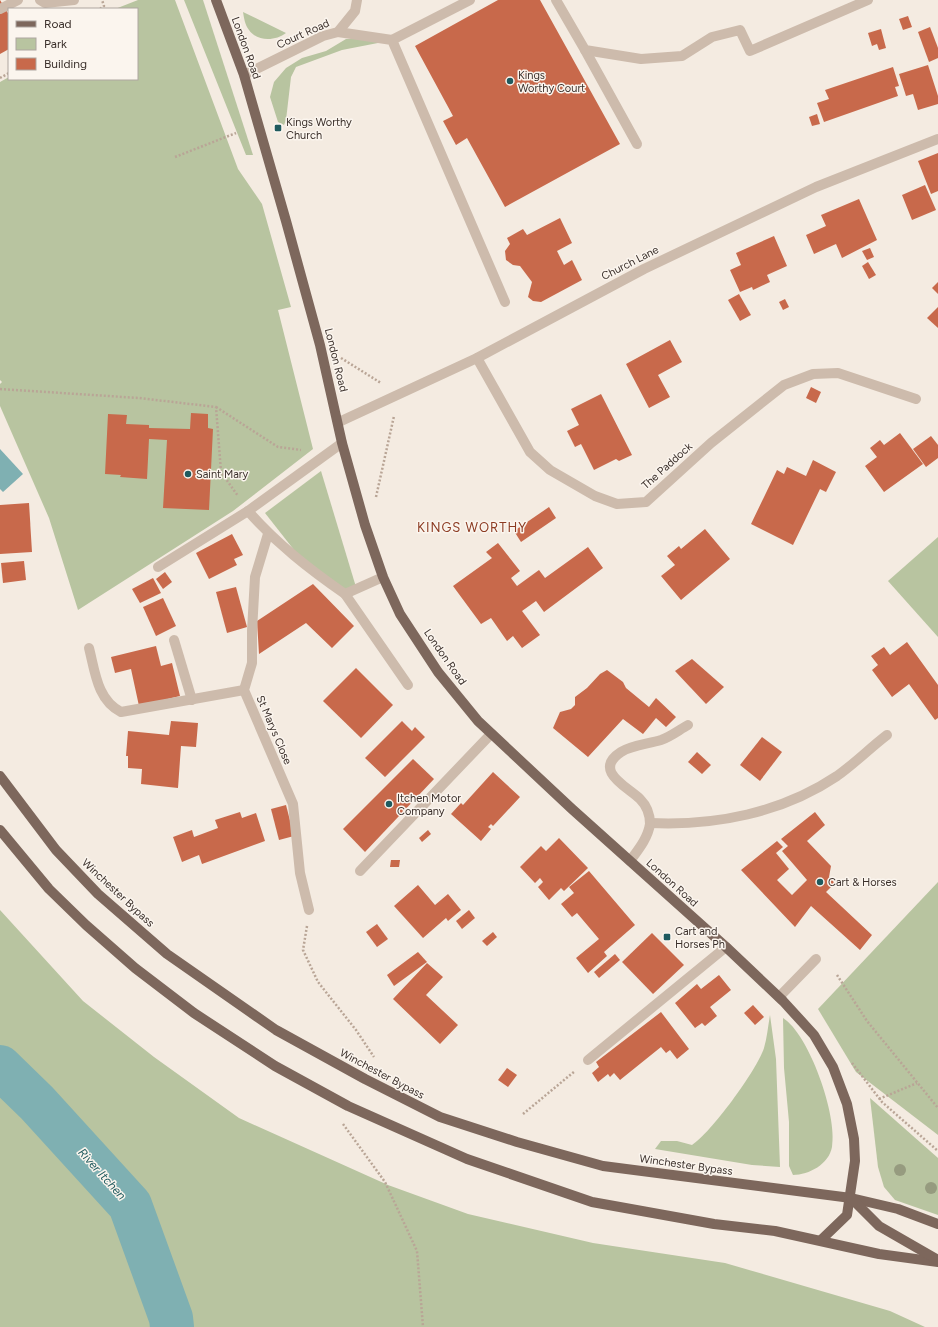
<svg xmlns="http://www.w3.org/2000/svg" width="938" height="1327" viewBox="0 0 938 1327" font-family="Figtree,sans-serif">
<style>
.green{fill:#b8c4a0}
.water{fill:#7fb0b2}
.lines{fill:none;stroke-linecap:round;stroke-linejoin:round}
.river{stroke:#7fb0b2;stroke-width:44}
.building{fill:#c8694b}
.path{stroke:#b9a596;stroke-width:2.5;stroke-dasharray:2 2;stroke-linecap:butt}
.minor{stroke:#cdbbac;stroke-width:10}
.major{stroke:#7d675c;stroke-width:10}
.tree{fill:#969b7f}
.poi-dot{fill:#1f5a5e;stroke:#fbf5ee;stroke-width:1.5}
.labels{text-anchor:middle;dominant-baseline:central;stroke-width:3;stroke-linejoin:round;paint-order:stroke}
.street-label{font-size:11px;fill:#3b302b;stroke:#fbf5ee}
.poi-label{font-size:11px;fill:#3b302b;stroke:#fbf5ee;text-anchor:start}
.water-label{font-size:12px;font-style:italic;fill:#1f5a5e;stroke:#fbf5ee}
.quarter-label{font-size:13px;letter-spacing:1px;fill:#8c3b22;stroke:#fbf5ee}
</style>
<rect width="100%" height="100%" fill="#f4ebe1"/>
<g class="green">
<polygon points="138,0 175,0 238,169 262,204 291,307 278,310 313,449 233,511 78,610 49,518 0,406 0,384 2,382 0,380 0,82 9,77 9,79 137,79 137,9 115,9"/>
<polygon points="184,0 203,0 253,155 246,155"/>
<path d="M243 12 286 33C276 41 257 42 249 30 245 25 244 18 243 12Z"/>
<polygon points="346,39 363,39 383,42 342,50 296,67 291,77 286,120 284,125 278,122 270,97 274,82 286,68 302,58 326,51"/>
<polygon points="321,471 356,587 341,593 309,569 265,513"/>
<polygon points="938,537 938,637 888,581"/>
<polygon points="938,882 938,1135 856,1072 818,1009"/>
<polygon points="0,910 83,1001 154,1057 239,1118 388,1185 468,1214 593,1243 725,1263 890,1311 925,1327 0,1327"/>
<path d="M770 1015 776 1059 780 1167 752 1165 655 1149 661 1141H677L692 1145C710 1134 757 1070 764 1048 767 1038 768 1026 770 1015Z"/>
<path d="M783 1018C809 1034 838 1116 832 1147 829 1164 809 1175 793 1175L789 1166V1122L784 1068Z"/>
<polygon points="870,1098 938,1158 938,1215 895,1200 884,1187 878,1167"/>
</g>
<polygon class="water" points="0,449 23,474 3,492 0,489"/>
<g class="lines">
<polyline class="river" points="0,1067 37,1103 130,1205 171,1318 172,1327"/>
</g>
<g class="building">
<polygon points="0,0 9,15 9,49 0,54"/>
<polygon points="498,0 540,0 620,144 505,207 467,138 456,145 443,121 453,116 415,46"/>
<polygon points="908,16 912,27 903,30 899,19"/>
<polygon points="930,27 938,48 938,58 929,62 918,32"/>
<polygon points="881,29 886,48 879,50 877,44 872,46 868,33"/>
<polygon points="928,65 938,96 938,104 918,110 913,94 906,96 899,74"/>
<polygon points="893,67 899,86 895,87 898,96 824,122 817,103 829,99 825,90"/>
<polygon points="817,114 820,124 812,126 809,117"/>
<polygon points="938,153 938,191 931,194 918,161"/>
<polygon points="925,185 936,210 912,220 902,195"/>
<polygon points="859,199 877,240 842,258 836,244 814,254 806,235 826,226 821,215"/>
<polygon points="560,218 572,243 557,251 564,265 572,260 582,280 541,302 533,301 528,297 532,282 520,266 513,265 506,260 505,251 510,244 507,238 523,229 527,235"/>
<polygon points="774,236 787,266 767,275 770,282 753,290 752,287 740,292 730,270 741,265 736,253"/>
<polygon points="870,248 874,257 867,260 862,251"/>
<polygon points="868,262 876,275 869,279 862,266"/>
<polygon points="938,282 938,294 932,288"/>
<polygon points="739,294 751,315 740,321 728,300"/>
<polygon points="785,299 789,307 783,310 779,302"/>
<polygon points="938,307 938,328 927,318"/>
<polygon points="670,340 682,362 658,375 670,397 649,408 626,364"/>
<polygon points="811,387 821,392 816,403 806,398"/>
<polygon points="601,394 632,455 619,461 616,459 594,470 581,444 575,447 567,431 579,425 571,409"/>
<polygon points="191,413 208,414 208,428 213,429 209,510 163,508 167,440 149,439 147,479 120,477 121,475 105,474 108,414 127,415 126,424 149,425 149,428 190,429"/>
<polygon points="900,433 923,464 884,492 865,466 877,457 870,448 880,440 884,445"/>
<polygon points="931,436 938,445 938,458 926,467 913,449"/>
<polygon points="813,460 836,472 826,492 820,489 793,545 751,524 777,470 784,474 787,467 806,476"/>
<polygon points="29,503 32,552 0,554 0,505"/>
<polygon points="549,507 556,518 521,542 514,531"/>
<polygon points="705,529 730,559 681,600 661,576 675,565 667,556 679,546 681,549"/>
<polygon points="232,534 243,555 234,559 237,565 209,579 196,553"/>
<polygon points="498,543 520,571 511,578 517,586 539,570 545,578 588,547 603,568 544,612 536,601 522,611 540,635 522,648 513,636 507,641 491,618 481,624 453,586 492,558 486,552"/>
<polygon points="24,561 26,580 3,583 1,563"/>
<polygon points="165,572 172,582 163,589 156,579"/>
<polygon points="153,578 161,593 140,603 132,589"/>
<polygon points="313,584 354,626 332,648 306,623 259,654 257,621"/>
<polygon points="236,587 247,627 227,633 216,592"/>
<polygon points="163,598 176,626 156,636 143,607"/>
<polygon points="907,642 938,685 938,718 935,720 909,684 892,697 872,670 878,665 871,656 884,647 890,655"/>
<polygon points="156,646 161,666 172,663 180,696 139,706 131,669 115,673 111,657"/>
<polygon points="692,659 724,687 706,704 675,671"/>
<polygon points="356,668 393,705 361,738 323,701"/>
<polygon points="607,670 623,682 626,688 649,707 656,698 676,717 666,727 656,718 643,734 623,719 588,757 553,728 560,712 571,709 575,705 575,697 587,688 600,674"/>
<polygon points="171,721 198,723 196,747 181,746 178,788 141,784 142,769 128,768 128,756 126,756 128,731 169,735"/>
<polygon points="402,721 412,731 415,727 425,737 385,777 365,758"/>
<polygon points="762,737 782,752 760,781 740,765"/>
<polygon points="697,752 711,765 702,774 688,762"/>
<polygon points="413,759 434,779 365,852 343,829"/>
<polygon points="493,772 520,797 493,826 491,824 488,827 491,829 481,841 451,814 461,803 463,805"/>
<polygon points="286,805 294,836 279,840 271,809"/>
<polygon points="240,812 242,818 256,813 265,841 202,864 199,855 182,862 173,837 192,830 194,837 218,828 215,820"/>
<polygon points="815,812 825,825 807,841 831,866 829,877 835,883 826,892 872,935 860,950 811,906 795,927 741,870 777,841 783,847 776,853 789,869 777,880 792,895 807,880 782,851 788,846 781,839"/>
<polygon points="428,830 431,834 422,842 419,838"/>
<polygon points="559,838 588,868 564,891 561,888 549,900 538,887 543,882 540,878 535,883 520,867 541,846 546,851"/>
<polygon points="391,860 400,860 399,867 390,867"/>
<polygon points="589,871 635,925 604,952 607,956 588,973 576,958 599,939 577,913 572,917 561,904 574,893 569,887"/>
<polygon points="418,885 435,905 448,894 461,910 448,921 446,918 423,938 394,906"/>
<polygon points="469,910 475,918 462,929 456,921"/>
<polygon points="377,924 388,939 377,947 366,932"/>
<polygon points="493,932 497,937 487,946 482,941"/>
<polygon points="652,933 684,965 653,994 622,962"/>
<polygon points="418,952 427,962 394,986 387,975"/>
<polygon points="615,954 620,960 599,978 594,972"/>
<polygon points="427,963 443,977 426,995 458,1025 440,1044 393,999"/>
<polygon points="719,975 731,990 710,1007 717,1016 705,1026 702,1023 695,1028 675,1003 697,984 701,989"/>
<polygon points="753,1005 764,1017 755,1025 744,1013"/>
<polygon points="661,1012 689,1049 677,1059 670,1050 666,1053 661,1047 620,1080 614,1073 610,1077 608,1074 598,1082 592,1073 599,1067 596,1062"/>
<polygon points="507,1068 517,1075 508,1087 498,1080"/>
</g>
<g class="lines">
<g class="path">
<polyline points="100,9 104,6 102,0"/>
<polyline points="0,78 9,73"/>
<polyline points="175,157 236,133"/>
<polyline points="341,358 381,383"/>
<polyline points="0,389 139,398 216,407 221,472 238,496"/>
<polyline points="216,407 278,447 301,450"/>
<polyline points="376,497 394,416"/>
<polyline points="307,926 303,950 318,982 356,1030 374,1057"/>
<polyline points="837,975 867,1021 938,1108"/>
<polyline points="852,1063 882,1102 938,1151"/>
<polyline points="879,1099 917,1083"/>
<polyline points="523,1114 575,1071"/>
<polyline points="343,1124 385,1182 417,1251 423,1327"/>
</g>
<g class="minor">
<polyline points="40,0 45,3 74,0"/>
<polyline points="556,0 585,50 641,59 682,56 712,37 740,30 750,51 868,0"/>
<polyline points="0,9 18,0"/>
<polyline points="338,32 392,40 505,302"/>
<polyline points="392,40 470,0"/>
<polyline points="585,50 637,144"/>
<polyline points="244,75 323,36 338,32 355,11 357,0"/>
<polyline points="477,358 530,452 550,470 595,496 617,504 646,502 711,443 784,385 813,374 838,373 916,399"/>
<polyline points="339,422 477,358 644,269 816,187 938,139"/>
<path d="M248 511C277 544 309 569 345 594L383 577"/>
<polyline points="268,534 255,577 252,631 252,663 244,690 293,804 300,873 309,910"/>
<polyline points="158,567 248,511 342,443"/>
<polyline points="345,594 408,685"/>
<polyline points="174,640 192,700"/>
<path d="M89 648C95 671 97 700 121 712L244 690"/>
<path d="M650 823C715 826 782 813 837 776 854 764 870 748 887 735"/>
<path d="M630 861C638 850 648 838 650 824 650 814 646 805 640 799 628 787 592 771 621 752 632 745 648 744 661 740 670 737 679 730 688 725"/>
<polyline points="360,871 491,734"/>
<polyline points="779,997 816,959"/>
<polyline points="588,1060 726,947"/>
</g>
<g class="major">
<polyline points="216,0 244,75 286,221 320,345 342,443 365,525 383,577 400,614 438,672 478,721 572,809 726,947 783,1001 814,1035 833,1067 847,1104 854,1139 855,1161 847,1215 821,1240"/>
<polyline points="0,776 56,850 98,894 167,954 276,1030 365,1079 440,1117 517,1142 603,1166 851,1198 898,1209 938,1224"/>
<polyline points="0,830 49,889 86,925 135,968 194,1013 275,1066 348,1106 467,1159 592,1202 714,1224 775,1231 879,1254 938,1262"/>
<polyline points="851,1198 879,1226 938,1260"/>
</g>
</g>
<g class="tree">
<circle cx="900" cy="1170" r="6"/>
<circle cx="931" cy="1188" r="6"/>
</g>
<g class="poi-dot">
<circle cx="510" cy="81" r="4"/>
<rect x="274" y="124" width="8" height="8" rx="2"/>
<circle cx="188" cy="474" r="4"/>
<circle cx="389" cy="804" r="4"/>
<circle cx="820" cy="882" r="4"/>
<rect x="663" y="933" width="8" height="8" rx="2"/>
</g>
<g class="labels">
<g class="street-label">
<text transform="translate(303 34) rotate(-24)">Court Road</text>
<text transform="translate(246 48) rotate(70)">London Road</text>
<text transform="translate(630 263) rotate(-27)">Church Lane</text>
<text transform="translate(336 360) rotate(76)">London Road</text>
<text transform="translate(667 466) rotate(-42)">The Paddock</text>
<text transform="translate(445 657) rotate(55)">London Road</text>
<text transform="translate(274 730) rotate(67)">St Marys Close</text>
<text transform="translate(672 883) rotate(42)">London Road</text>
<text transform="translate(118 893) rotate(43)">Winchester Bypass</text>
<text transform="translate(382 1074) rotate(28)">Winchester Bypass</text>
<text transform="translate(686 1165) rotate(8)">Winchester Bypass</text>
</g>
<g class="poi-label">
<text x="518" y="75">Kings<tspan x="518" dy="13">Worthy Court</tspan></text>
<text x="286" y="122">Kings Worthy<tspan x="286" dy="13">Church</tspan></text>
<text x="196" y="474">Saint Mary</text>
<text x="397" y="798">Itchen Motor<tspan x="397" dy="13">Company</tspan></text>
<text x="828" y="882">Cart &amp; Horses</text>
<text x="675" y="931">Cart and<tspan x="675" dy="13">Horses Ph</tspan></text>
</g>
<g class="water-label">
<text transform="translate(102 1174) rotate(48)">River Itchen</text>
</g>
<g class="quarter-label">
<text x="472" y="527">KINGS WORTHY</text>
</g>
</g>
<rect x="8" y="8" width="130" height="72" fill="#fbf5ee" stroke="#aea6a0"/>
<rect x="16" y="21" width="20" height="6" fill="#7d675c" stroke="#aea6a0"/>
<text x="44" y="28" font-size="12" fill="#3b302b">Road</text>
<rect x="16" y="38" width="20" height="12" fill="#b8c4a0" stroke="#aea6a0"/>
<text x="44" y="48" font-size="12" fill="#3b302b">Park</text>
<rect x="16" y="58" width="20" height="12" fill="#c8694b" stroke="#aea6a0"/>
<text x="44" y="68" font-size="12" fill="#3b302b">Building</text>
</svg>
